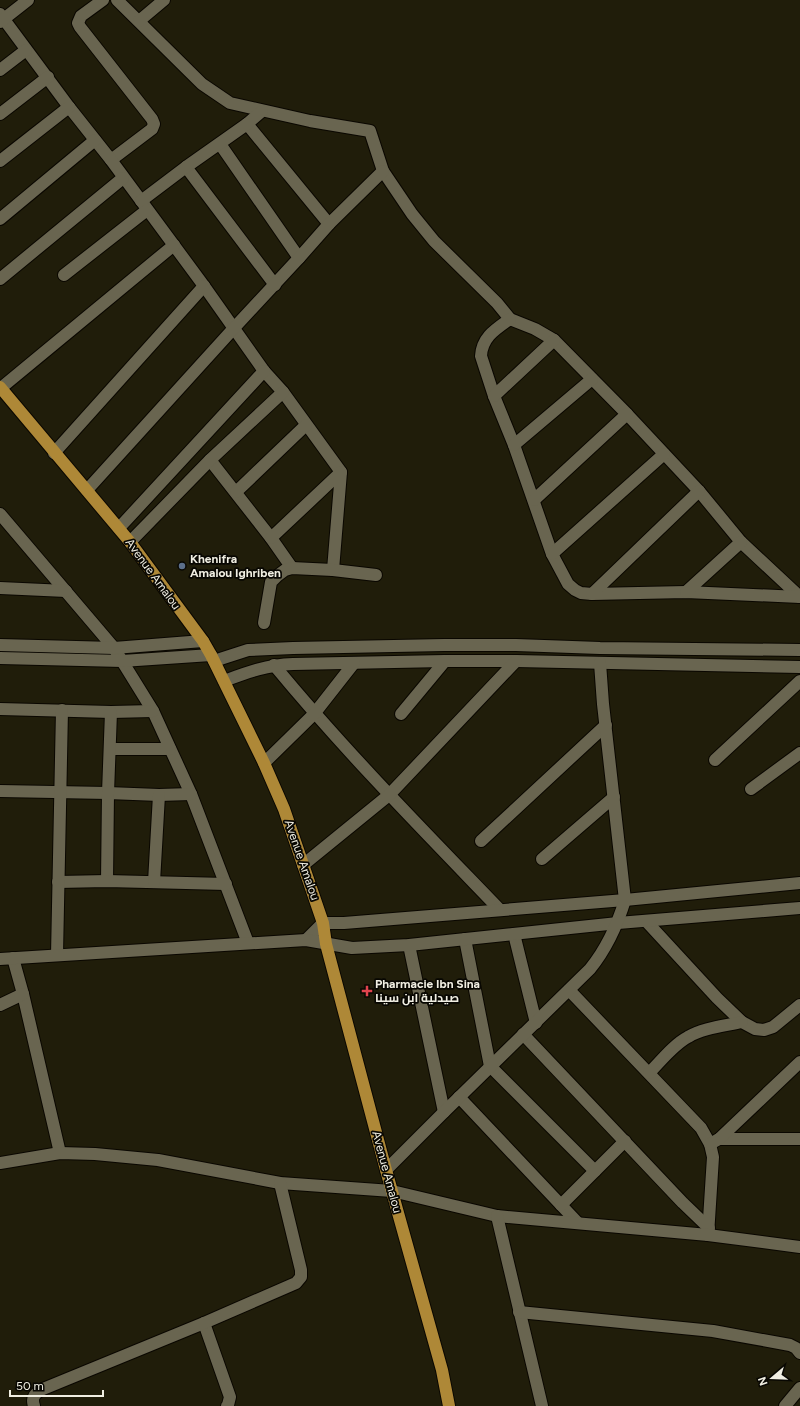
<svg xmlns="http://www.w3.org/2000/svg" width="800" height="1406" viewBox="0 0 800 1406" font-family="Figtree,Cairo,sans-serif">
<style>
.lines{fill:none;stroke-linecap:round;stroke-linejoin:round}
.minor-casing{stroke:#0a0700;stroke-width:14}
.major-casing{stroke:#0a0700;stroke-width:14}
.minor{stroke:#696550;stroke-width:12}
.major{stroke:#ae8837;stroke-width:12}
.service-dot{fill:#5c6f8a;stroke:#080702;stroke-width:1.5}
.health-dot{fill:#e0444e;stroke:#080702;stroke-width:1.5}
.labels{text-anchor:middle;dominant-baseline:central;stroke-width:3.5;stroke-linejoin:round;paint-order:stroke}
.poi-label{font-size:12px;font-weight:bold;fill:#f0eee2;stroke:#080702;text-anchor:start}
.street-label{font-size:12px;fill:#f0eee2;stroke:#080702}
</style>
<rect width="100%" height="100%" fill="#201d0a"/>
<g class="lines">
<g class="minor-casing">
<g id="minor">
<polyline points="103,0 81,16 78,23 80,27 152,119 154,124 152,129 111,160"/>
<polyline points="117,0 202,84 230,103 310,121 370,131 383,171 412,214 434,241 497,303 510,319 535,329 554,340 627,414 699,491 741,542 800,597"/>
<polyline points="0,14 69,107 111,160 204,286 264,371 283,392 341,472 333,570"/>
<polyline points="139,21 164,0"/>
<polyline points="0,22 28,0"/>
<polyline points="0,70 26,50"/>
<polyline points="0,114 48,77"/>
<polyline points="247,124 329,224"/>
<polyline points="220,144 299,258"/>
<polyline points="0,161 69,107"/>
<polyline points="186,167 275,285"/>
<polyline points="141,201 186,167 247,124 262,111"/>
<polyline points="0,219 95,140"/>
<polyline points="64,275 147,210"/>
<polyline points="0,279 123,178"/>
<path d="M510 319C496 329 482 337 481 356L494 396 514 445 552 554 568 584 575 590 581 593 592 594 686 592 800 597"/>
<polyline points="1,388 174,245"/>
<polyline points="494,396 554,340"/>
<polyline points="514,445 592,379"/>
<polyline points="54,453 204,286"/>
<polyline points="210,460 271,538 292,568"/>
<polyline points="87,490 234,328 299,258 329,224 383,171"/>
<polyline points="236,492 306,425"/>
<polyline points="534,500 627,414"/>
<polyline points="0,514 114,648 153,711 191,794 248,943"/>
<polyline points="119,528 264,371"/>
<polyline points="271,538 341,472"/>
<polyline points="130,542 210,460 283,392"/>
<polyline points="552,554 664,454"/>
<polyline points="0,588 66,591"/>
<polyline points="686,592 741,542"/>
<polyline points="592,594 699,491"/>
<polyline points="264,623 271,582 277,576 285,570 292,568 333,570 376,575"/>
<polyline points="0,645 114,648 203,641"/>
<polyline points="0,658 122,661 211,655"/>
<polyline points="214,661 248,650 293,648 444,645 516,645 600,648 800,650"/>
<path d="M274 665C345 751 423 830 500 910"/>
<path d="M224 681C248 672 267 665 293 664L445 661H516L800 667"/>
<polyline points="0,709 111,712 153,711"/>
<polyline points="401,714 445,661"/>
<polyline points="110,749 170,749"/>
<polyline points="715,760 800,681"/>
<polyline points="264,763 314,714 354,663"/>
<polyline points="751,789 800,753"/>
<polyline points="0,791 108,793 159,795 191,794"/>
<polyline points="481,841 606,725"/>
<polyline points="542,859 614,797"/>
<polyline points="303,865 389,795 516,661"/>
<polyline points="107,881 108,793 111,712"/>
<polyline points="58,882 107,881 226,884"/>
<polyline points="154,882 159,795"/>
<polyline points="646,921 717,998 742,1022 755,1029 764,1030 773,1027 800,1005"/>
<polyline points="514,934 536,1023"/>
<polyline points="465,939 490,1066 595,1171"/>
<polyline points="306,940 323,923 344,923 625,900 800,883"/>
<polyline points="409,945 444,1112"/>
<polyline points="57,955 62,710"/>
<polyline points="13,958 23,994 60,1153"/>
<polyline points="0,959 306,940 352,948 409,945 618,923 800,908"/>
<polyline points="569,990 701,1128 710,1144 713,1157 708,1235"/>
<polyline points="0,1005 23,994"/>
<polyline points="523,1034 683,1203 709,1228"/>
<path d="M649 1073C661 1061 673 1045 688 1037 703 1028 724 1026 742 1022"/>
<polyline points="459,1097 578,1223"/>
<polyline points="719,1139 800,1139"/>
<polyline points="710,1144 719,1139 800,1062"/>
<polyline points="0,1163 60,1153 95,1154 158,1160 280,1183 392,1191 497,1216 708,1235 800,1247"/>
<path d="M386 1170 444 1112 590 969C607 948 617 926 625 900L603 704 600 663"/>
<polyline points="561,1205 625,1141"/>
<polyline points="497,1216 542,1406"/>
<polyline points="519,1312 713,1331 790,1345 796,1348 800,1353"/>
<polyline points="204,1323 230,1397 228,1405 227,1406"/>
<path d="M34 1406C31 1397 35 1393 43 1389L204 1323 296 1283 301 1277V1270L280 1183"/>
<polyline points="785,1406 800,1388"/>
</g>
</g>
<g class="major-casing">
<polyline id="major" points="0,387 130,542 203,641 211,655 264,763 284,809 323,923 326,944 386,1170 442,1370 449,1406"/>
</g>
<use href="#minor" class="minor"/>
<use href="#major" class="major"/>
</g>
<circle class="service-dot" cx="182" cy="566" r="4"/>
<path class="health-dot" d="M365 985h4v4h4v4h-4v4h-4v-4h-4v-4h4z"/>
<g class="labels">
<g class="poi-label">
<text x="190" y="559">Khenifra<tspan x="190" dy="14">Amalou Ighriben</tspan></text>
<text x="375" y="984">Pharmacie Ibn Sina<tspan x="375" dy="14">صيدلية ابن سينا</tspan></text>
</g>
<g class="street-label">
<text transform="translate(153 574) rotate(54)">Avenue Amalou</text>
<text transform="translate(302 860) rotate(71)">Avenue Amalou</text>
<text transform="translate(387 1172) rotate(75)">Avenue Amalou</text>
</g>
</g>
<g transform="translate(772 1378) rotate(251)" stroke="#080702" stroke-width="3" paint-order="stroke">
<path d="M0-3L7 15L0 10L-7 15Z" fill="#f0eee2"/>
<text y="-6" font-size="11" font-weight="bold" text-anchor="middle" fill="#f0eee2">N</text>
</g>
<path d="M10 1390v6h93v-6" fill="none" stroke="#f0eee2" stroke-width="2"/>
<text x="16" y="1390" font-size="12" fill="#f0eee2" stroke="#080702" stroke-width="3" paint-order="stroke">50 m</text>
</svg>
